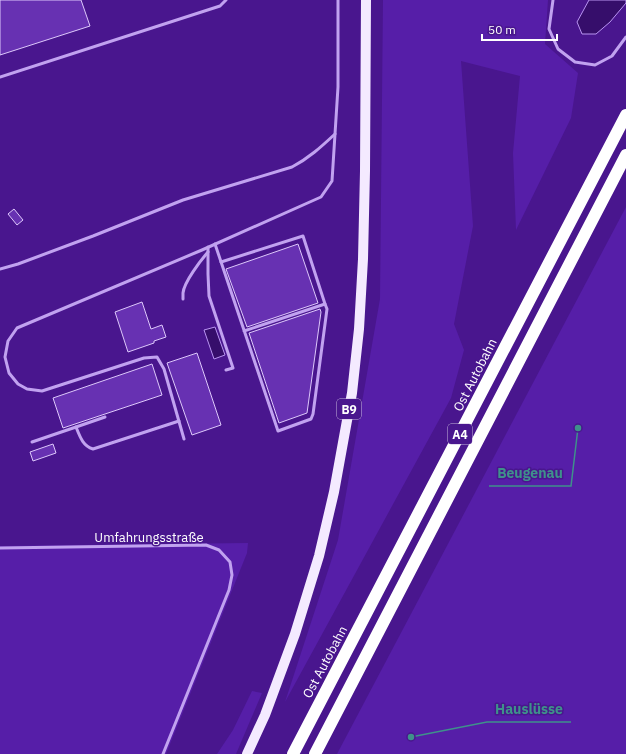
<svg xmlns="http://www.w3.org/2000/svg" width="626" height="754" viewBox="0 0 626 754" font-family="'IBM Plex Sans',sans-serif">
<style>
.green{fill:#561ea8}
.water{fill:#360e6b;stroke:#b994f2}
.building{fill:#6731b2;stroke:#ddc8fb}
.lines{fill:none;stroke-linecap:round;stroke-linejoin:round}
.lane{stroke:#c1a2f0;stroke-width:3}
.primary{stroke:#f4eaff;stroke-width:10}
.highway{stroke:#fff;stroke-width:12}
.labels{text-anchor:middle;dominant-baseline:central;stroke-width:3;stroke-linejoin:round;paint-order:stroke}
.shield{fill:#49168e;stroke:#c8b9dd;stroke-width:1}
.shield-label{font-size:12px;font-weight:bold;fill:#fff}
.street-label{font-size:13px;fill:#fff;stroke:#49168e}
.leader{fill:none;stroke:#3f918b;stroke-width:1.5}
.callout-dot{fill:#3f918b;stroke:#49168e;stroke-width:1.5}
.callout-label{font-size:14px;text-anchor:middle;font-weight:bold;fill:#3f918b;stroke:#49168e;stroke-width:3;stroke-linejoin:round;paint-order:stroke}
</style>
<rect width="100%" height="100%" fill="#49168e"/>
<g class="green">
<polygon points="383,0 548,0 545,44 578,73 571,118 516,230 513,153 520,76 461,61 473,226 454,324 464,350 451,398 285,702 338,540 380,299"/>
<polygon points="626,207 626,754 337,754"/>
<polygon points="248,543 247,553 166,754 0,754 0,546"/>
<polygon points="252,691 262,693 236,754 217,754 233,730"/>
</g>
<g class="water">
<polygon points="589,0 626,0 626,3 610,22 596,34 582,34 577,22"/>
<polygon points="215,327 225,355 214,359 204,330"/>
</g>
<g class="building">
<polygon points="0,0 81,0 90,26 0,55"/>
<polygon points="14,209 23,220 17,225 8,214"/>
<polygon points="298,244 318,303 247,327 226,269"/>
<polygon points="142,302 151,329 162,325 166,337 154,341 154,343 128,352 115,312"/>
<polygon points="320,309 321,312 307,413 279,423 249,333"/>
<polygon points="197,353 221,425 192,435 167,363"/>
<polygon points="152,364 162,395 63,428 53,398"/>
<polygon points="53,444 56,453 33,461 30,452"/>
</g>
<g class="lines">
<g class="lane">
<polyline points="553,0 549,29 558,49 575,62 595,65 612,56 626,37"/>
<polyline points="0,77 220,6 226,0"/>
<polyline points="215,244 278,431 311,419 313,414 327,309 325,304 244,331"/>
<polyline points="208,247 208,274 209,296 233,368 226,370"/>
<polyline points="221,262 303,236 325,304"/>
<path d="M0 269 18 264 93 236 183 200 292 167C309 158 321 147 335 134"/>
<path d="M183 299C183 298 183 294 183 293 184 282 201 260 208 252"/>
<polyline points="76,427 105,417"/>
<polyline points="184,439 164,369 157,357 144,358 42,391 27,389 18,384 9,373 5,357 8,341 17,328 202,250 321,197 332,181 338,87 338,0"/>
<path d="M32 442 76 427C80 437 83 446 93 449L179 421"/>
<polyline points="0,548 206,545 219,550 230,562 232,575 229,590 163,754"/>
</g>
<polyline class="primary" points="247,754 265,715 295,634 319,556 334,492 352,393 359,329 363,259 365,171 366,0"/>
<g class="highway">
<polyline points="293,754 626,115"/>
<polyline points="315,754 626,155"/>
</g>
</g>
<g class="labels">
<g class="shield">
<rect x="337" y="399" width="24" height="20" rx="3"/>
<rect x="448" y="424" width="24" height="20" rx="3"/>
</g>
<g class="shield-label">
<text x="349" y="409">B9</text>
<text x="460" y="434">A4</text>
</g>
<g class="street-label">
<text transform="translate(475 375) rotate(-63)">Ost Autobahn</text>
<text x="149" y="537">Umfahrungsstraße</text>
<text transform="translate(325 662) rotate(-62)">Ost Autobahn</text>
</g>
</g>
<path class="leader" d="M578 428L571 486H489M411 737L487 722H571"/>
<g class="callout-dot">
<circle cx="578" cy="428" r="4"/>
<circle cx="411" cy="737" r="4"/>
</g>
<g class="callout-label">
<text x="530" y="478">Beugenau</text>
<text x="529" y="714">Hauslüsse</text>
</g>
<path d="M482 34v6h75v-6" fill="none" stroke="#ffffff" stroke-width="2"/>
<text x="488" y="34" font-size="12" fill="#ffffff" stroke="#49168e" stroke-width="3" paint-order="stroke">50 m</text>
</svg>
